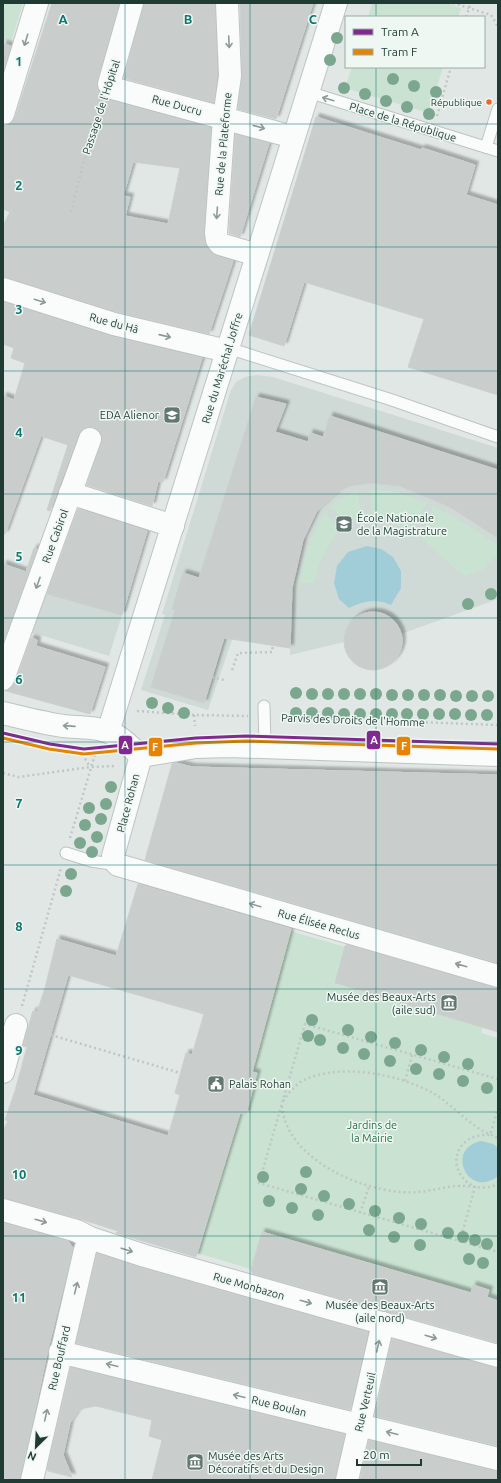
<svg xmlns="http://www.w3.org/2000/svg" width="501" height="1483" viewBox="0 0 501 1483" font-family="Ubuntu,sans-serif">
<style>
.built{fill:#cfd9d5}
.green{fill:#c9e2d2}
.water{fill:#a0cdd8}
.building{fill:#c9cecc;stroke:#cad0ce;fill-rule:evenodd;filter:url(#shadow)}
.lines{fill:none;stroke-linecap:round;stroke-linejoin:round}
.lane-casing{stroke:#bec4c2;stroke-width:13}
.street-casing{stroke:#bec4c2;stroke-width:24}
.path{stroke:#bfc7c6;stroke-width:2.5;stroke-dasharray:2 3;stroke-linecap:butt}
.lane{stroke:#fafbfb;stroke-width:11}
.street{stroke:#fafbfb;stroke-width:22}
.tram-1-casing{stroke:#eff7f3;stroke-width:6}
.tram-2-casing{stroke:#eff7f3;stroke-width:6}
.tram-1{stroke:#802990;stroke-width:3}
.tram-2{stroke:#e68303;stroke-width:3}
.tree{fill:#7ca78f}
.oneway{stroke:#8c9b98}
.grid{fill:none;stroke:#0f766e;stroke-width:1;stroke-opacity:0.55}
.bus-dot{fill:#f26522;stroke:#eff7f3;stroke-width:1.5}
.labels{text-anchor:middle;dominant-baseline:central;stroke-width:3;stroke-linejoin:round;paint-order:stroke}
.bus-label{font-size:10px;fill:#1f3b34;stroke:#eff7f3;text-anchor:end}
.street-label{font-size:11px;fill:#1f3b34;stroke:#eff7f3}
.poi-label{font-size:11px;fill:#1f3b34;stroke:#eff7f3;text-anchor:start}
.park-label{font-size:11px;fill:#297248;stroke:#eff7f3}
.grid-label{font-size:13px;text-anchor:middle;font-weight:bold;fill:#0f766e;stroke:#eff7f3;stroke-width:3;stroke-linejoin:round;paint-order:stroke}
.line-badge{stroke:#eff7f3;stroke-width:1.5}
.badge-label{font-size:11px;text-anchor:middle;font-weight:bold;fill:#fff}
</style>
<defs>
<filter id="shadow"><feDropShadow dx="3.5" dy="-3.5" stdDeviation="1" flood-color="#0004"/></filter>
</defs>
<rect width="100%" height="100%" fill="#e1e7e5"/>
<g class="built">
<polygon points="257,375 273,377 498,448 498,599 401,634 397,625 388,617 376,613 367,613 356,618 351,622 346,631 344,642 290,655 290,648 233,637 208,710 141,690 165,615 162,614 231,390 236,382 245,377"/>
<polygon points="45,593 122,615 109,656 31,632"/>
</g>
<g class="green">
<polygon points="3,3 23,3 11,42 3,39"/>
<polygon points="372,3 446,3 461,8 458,17 368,17"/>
<polygon points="352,67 443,67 429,113 345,88"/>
<polygon points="370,489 395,492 427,503 411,532 397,525 372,519"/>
<polygon points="357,491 363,519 349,525 330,507 337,500"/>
<path d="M433 506C456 518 478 530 498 546V556L487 564 488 567 465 577 421 539Z"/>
<path d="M325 512 341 530C328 545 317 563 315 583H300C303 557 311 534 325 512Z"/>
<polygon points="290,931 345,947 335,984 483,1027 481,1033 498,1038 498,1301 487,1297 489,1290 473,1285 471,1293 264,1232 251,1269 197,1253 240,1113 246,1114 257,1074 252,1072"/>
</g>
<g class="water">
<path d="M367 546 381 549 393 557 401 571V588L391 605C376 598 363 601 349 608L339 599 334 583 337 566 348 552Z"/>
<path d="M481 1141 493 1144 498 1148V1176C469 1200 444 1149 481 1141Z"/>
</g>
<g class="building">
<path d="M52 3H119L97 81V87L102 96 109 100 211 128 204 232 205 242 210 252 216 256 233 261 209 334 117 312 3 277V226L10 212 3 209V126L11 123 15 118ZM133 162 180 168 168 224 125 216 130 197 123 196Z"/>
<polygon points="144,3 215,3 217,75 214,103 124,78"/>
<polygon points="240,3 313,3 276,119 238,109 242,76"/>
<polygon points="3,44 11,46 3,71"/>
<polygon points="316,117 421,150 422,148 475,165 466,195 498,205 498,395 408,367 424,319 304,282 284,346 249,335"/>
<polygon points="235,134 269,143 240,237 229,233"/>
<polygon points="3,302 110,336 202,358 163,482 158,481 152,506 87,485 102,437 99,431 94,427 87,427 82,430 78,435 50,511 47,510 68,445 41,436 5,534 3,534 3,396 14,400 25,363 11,358 14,348 3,344"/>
<polygon points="256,397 286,404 275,432 308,442 310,433 323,437 330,416 498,470 498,538 450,507 400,486 370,483 350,486 339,491 317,511 303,540 292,588 290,648 224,638 204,703 151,687 175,610 172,609 183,573 199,578"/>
<polygon points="78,509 147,531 122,615 47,594"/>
<polygon points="34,548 37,549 3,642 3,564 26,572"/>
<circle cx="373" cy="641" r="29"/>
<polygon points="31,638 37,640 36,646 105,667 90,714 6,691 11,688 15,683"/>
<polygon points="176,763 192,767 498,775 498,963 145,860 172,764"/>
<path d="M138 884 291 929 252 1072 257 1073 246 1114 240 1113 196 1257 116 1233 118 1231 80 1219 3 1198V1131L8 1121 5 1120 15 1091 27 1047 23 1046 33 1011 37 1012 45 988 57 939 116 956ZM68 975 204 1014 192 1055 186 1053 175 1093 180 1095 168 1136 33 1095Z"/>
<polygon points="348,945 498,988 498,1032 335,983 345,946"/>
<polygon points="3,1223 68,1241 73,1248 48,1349 20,1480 3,1480"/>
<polygon points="262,1232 471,1293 473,1285 489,1290 487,1297 498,1301 498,1343 253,1274 251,1270"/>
<polygon points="97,1253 142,1268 368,1332 350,1410 76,1343"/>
<polygon points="392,1339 498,1368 498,1446 375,1416"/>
<polygon points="71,1367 345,1434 335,1480 152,1480 162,1440 149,1436 152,1420 96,1406 85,1408 78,1411 70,1423 63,1455 72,1477 48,1471 47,1469"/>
<polygon points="369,1440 498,1471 498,1480 360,1480"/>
</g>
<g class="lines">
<g class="lane-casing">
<g id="lane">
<polyline points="308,92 498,151"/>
<polyline points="486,147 498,109"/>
<polyline points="228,348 392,400 498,437"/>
<polyline points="264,706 265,746"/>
<polyline points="66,853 91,861 118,865"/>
</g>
</g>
<g class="street-casing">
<g id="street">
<polyline points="132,3 109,84 112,88 293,137"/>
<polyline points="227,3 230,76 224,118 216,233 217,240 220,244 257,255"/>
<polyline points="3,114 37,3"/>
<polyline points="3,289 114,324 227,351"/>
<polyline points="70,493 173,526"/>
<polyline points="3,679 90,439"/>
<path d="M3 713C23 718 43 723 63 726 81 728 101 726 117 736 126 741 133 750 141 756"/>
<polyline points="108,732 336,3"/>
<polyline points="141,756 113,856 115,862 118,865 498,976"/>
<polyline points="141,756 196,747 228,746 498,755"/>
<polyline points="3,1072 16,1025"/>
<polyline points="3,1210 77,1231 90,1238 145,1256 498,1356"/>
<polyline points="60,1352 498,1459"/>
<polyline points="32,1480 85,1250 90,1238"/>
<polyline points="347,1480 383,1323"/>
</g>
</g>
<g class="path">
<polyline points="453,3 491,15 498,27"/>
<polyline points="466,17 471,3"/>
<polyline points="437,116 451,67"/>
<polyline points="71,212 83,164 101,105"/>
<polyline points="232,670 238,653 272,652 273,645"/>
<polyline points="212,677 224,680"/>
<polyline points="137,711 194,715 248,716"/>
<polyline points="194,715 195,726"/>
<polyline points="281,717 498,725"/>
<polyline points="84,749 84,757 90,767"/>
<polyline points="3,773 19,777 90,767 115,766"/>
<polyline points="70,838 96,751"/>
<polyline points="22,1006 61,868"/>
<polyline points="51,1035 180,1073"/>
<polyline points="498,1079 305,1024 259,1183 498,1252"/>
<polyline points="405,1081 412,1055"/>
<path d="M283 1101C288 1094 294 1086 302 1081 339 1062 398 1074 433 1093 448 1102 460 1115 474 1125 481 1131 490 1134 498 1138"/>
<path d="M282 1106C286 1157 356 1189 402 1192 422 1194 437 1188 456 1186 471 1185 484 1191 498 1184"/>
<polyline points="360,1213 369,1187"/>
<path d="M460 1241 475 1187C443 1171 455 1132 490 1135L498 1108"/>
</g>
<use href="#lane" class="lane"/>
<use href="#street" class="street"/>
<g class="tram-1-casing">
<polyline id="tram-1" points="3,733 50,744 84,749 196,738 246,736 498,744"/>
</g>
<g class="tram-2-casing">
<polyline id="tram-2" points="3,738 49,749 84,754 196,743 246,741 498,749"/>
</g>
<use href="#tram-1" class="tram-1"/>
<use href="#tram-2" class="tram-2"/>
</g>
<g class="tree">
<circle cx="337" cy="38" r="6"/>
<circle cx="330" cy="60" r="6"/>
<circle cx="393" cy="79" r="6"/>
<circle cx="414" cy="86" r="6"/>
<circle cx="344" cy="88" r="6"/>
<circle cx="436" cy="92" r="6"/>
<circle cx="365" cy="94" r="6"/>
<circle cx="386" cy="101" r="6"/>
<circle cx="407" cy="107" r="6"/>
<circle cx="429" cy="114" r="6"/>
<circle cx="491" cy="594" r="6"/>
<circle cx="468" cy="604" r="6"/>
<circle cx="296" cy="693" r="6"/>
<circle cx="312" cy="694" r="6"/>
<circle cx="328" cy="694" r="6"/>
<circle cx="344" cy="694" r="6"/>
<circle cx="360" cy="694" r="6"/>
<circle cx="376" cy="694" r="6"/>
<circle cx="392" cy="695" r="6"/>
<circle cx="408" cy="695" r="6"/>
<circle cx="424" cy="695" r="6"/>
<circle cx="440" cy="695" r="6"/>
<circle cx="456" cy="696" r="6"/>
<circle cx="472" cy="696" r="6"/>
<circle cx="488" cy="696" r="6"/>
<circle cx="152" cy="703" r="6"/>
<circle cx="168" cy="708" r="6"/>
<circle cx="184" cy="713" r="6"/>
<circle cx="296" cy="713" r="6"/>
<circle cx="312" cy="713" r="6"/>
<circle cx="328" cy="713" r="6"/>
<circle cx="344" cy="714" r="6"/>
<circle cx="360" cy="714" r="6"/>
<circle cx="376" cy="714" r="6"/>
<circle cx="392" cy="714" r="6"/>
<circle cx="407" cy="714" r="6"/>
<circle cx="423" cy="714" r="6"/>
<circle cx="439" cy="714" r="6"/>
<circle cx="455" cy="714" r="6"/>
<circle cx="471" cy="715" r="6"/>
<circle cx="487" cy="715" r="6"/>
<circle cx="111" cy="787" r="6"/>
<circle cx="106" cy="804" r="6"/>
<circle cx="89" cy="808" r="6"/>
<circle cx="101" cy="819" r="6"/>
<circle cx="85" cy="825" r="6"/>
<circle cx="97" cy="837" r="6"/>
<circle cx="80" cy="843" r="6"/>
<circle cx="92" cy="852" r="6"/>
<circle cx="71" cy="874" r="6"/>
<circle cx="66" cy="891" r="6"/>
<circle cx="312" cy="1020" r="6"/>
<circle cx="348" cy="1030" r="6"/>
<circle cx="308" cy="1036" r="6"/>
<circle cx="371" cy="1037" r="6"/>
<circle cx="320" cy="1040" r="6"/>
<circle cx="395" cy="1043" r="6"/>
<circle cx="343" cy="1048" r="6"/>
<circle cx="421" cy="1050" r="6"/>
<circle cx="364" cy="1054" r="6"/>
<circle cx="444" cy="1057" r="6"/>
<circle cx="390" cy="1061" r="6"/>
<circle cx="468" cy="1064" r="6"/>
<circle cx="416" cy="1069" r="6"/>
<circle cx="439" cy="1074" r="6"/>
<circle cx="463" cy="1081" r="6"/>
<circle cx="487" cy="1088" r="6"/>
<circle cx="306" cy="1172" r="6"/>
<circle cx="263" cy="1177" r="6"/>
<circle cx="301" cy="1189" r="6"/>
<circle cx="324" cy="1196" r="6"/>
<circle cx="269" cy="1201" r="6"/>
<circle cx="349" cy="1204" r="6"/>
<circle cx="292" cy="1208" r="6"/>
<circle cx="375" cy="1211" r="6"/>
<circle cx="318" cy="1215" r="6"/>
<circle cx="399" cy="1218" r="6"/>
<circle cx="421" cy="1224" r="6"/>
<circle cx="369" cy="1230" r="6"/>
<circle cx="448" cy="1233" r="6"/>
<circle cx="394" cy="1237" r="6"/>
<circle cx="463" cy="1237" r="6"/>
<circle cx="475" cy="1240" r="6"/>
<circle cx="487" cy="1244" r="6"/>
<circle cx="420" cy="1245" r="6"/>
<circle cx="469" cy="1259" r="6"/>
<circle cx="483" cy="1263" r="6"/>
</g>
<defs><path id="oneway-shaft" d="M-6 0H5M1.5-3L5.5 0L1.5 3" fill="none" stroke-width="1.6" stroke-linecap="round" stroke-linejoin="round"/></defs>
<g class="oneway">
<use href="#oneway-shaft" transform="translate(26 40) rotate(107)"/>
<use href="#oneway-shaft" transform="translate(229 42) rotate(87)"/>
<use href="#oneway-shaft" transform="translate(328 99) rotate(-163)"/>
<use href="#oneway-shaft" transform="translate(259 127) rotate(15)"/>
<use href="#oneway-shaft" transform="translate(217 213) rotate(94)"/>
<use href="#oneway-shaft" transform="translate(40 301) rotate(17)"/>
<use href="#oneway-shaft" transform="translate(165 336) rotate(13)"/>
<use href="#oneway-shaft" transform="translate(38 583) rotate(110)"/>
<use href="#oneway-shaft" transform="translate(69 726) rotate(-176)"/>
<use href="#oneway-shaft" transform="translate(255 905) rotate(-164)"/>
<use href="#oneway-shaft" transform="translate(461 965) rotate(-164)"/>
<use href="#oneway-shaft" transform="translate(41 1221) rotate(16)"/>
<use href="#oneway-shaft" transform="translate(127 1250) rotate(18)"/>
<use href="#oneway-shaft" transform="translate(76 1288) rotate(-76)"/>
<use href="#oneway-shaft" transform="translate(306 1302) rotate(16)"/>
<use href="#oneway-shaft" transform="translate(431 1337) rotate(16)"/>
<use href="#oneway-shaft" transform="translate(378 1346) rotate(-77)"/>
<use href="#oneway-shaft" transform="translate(112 1365) rotate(-166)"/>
<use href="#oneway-shaft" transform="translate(239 1396) rotate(-166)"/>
<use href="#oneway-shaft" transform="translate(46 1415) rotate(-77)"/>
<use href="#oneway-shaft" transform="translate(392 1433) rotate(-166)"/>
</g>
<path class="grid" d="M125 3V1480M250 3V1480M376 3V17M376 67V1480M3 124H498M3 247H498M3 371H498M3 494H498M3 618H498M3 742H498M3 865H498M3 989H498M3 1112H498M3 1236H498M3 1359H498"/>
<defs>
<g id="university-square" transform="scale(0.9)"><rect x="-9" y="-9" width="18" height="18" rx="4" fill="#637772" stroke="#eff7f3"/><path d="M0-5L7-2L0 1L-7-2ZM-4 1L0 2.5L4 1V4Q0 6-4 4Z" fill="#fff"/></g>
<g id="museum-square" transform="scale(0.9)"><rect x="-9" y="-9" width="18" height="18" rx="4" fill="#637772" stroke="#eff7f3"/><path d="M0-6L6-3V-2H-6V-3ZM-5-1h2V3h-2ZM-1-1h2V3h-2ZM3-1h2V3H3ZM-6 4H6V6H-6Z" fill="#fff"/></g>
<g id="civic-square" transform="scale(0.9)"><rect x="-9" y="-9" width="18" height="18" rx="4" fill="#637772" stroke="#eff7f3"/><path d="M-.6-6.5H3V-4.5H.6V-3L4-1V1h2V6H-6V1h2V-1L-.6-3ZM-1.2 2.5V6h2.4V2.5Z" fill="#fff"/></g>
</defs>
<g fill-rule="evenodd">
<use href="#university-square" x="172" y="415"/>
<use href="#university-square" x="344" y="524"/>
<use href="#museum-square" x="449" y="1003"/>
<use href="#civic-square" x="216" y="1084"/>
<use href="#museum-square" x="380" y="1287"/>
<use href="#museum-square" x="195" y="1462"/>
</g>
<circle class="bus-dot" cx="489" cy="102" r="3.5"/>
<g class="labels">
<g class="bus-label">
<text x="482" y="102">République</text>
</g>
<g class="street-label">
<text transform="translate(177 105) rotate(15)">Rue Ducru</text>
<text transform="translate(101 107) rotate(-72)">Passage de l'Hôpital</text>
<text transform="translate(403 122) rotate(17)">Place de la République</text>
<text transform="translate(223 144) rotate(-85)">Rue de la Plateforme</text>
<text transform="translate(114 323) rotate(15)">Rue du Hâ</text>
<text transform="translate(222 368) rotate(-73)">Rue du Maréchal Joffre</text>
<text transform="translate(55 536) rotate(-70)">Rue Cabirol</text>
<text transform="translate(353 720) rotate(2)">Parvis des Droits de l'Homme</text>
<text transform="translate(128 803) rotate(-75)">Place Rohan</text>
<text transform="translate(319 924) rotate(16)">Rue Élisée Reclus</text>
<text transform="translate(249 1286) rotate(16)">Rue Monbazon</text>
<text transform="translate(59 1358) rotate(-77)">Rue Bouffard</text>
<text transform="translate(365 1402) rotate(-77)">Rue Verteuil</text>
<text transform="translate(279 1406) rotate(14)">Rue Boulan</text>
</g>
<g class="poi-label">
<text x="159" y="415" text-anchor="end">EDA Alienor</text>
<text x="357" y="518">École Nationale<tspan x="357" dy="13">de la Magistrature</tspan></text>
<text x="436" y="997" text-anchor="end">Musée des Beaux-Arts<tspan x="436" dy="13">(aile sud)</tspan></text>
<text x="229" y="1084">Palais Rohan</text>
<text x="380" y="1305" text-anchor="middle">Musée des Beaux-Arts<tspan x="380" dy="13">(aile nord)</tspan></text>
<text x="208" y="1456">Musée des Arts<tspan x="208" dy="13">Décoratifs et du Design</tspan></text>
</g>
<g class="park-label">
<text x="372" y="1125">Jardins de<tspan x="372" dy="13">la Mairie</tspan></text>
</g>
</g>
<g class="grid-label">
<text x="63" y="24">A</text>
<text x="188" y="24">B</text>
<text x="313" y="24">C</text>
<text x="19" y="66">1</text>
<text x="19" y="190">2</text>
<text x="19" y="314">3</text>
<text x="19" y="437">4</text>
<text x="19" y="561">5</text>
<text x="19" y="684">6</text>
<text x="19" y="808">7</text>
<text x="19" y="931">8</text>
<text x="19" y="1055">9</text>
<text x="19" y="1179">10</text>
<text x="19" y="1302">11</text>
</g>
<g class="line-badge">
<rect x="366" y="730" width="15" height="20" rx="4" fill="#802990"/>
<rect x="118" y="735" width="15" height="20" rx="4" fill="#802990"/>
<rect x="396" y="736" width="15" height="20" rx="4" fill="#e68303"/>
<rect x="148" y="737" width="15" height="20" rx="4" fill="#e68303"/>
</g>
<g class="badge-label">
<text x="374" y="744">A</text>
<text x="125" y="749">A</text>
<text x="404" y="750">F</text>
<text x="155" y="751">F</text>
</g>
<rect width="501" height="1483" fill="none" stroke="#1f3b34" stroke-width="8"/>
<rect x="345" y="16" width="140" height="52" fill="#eff7f3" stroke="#9caca7"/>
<rect x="353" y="29" width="20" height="6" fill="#802990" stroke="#9caca7"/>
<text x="381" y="36" font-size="12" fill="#1f3b34">Tram A</text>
<rect x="353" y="49" width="20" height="6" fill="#e68303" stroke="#9caca7"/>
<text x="381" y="56" font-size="12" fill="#1f3b34">Tram F</text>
<g transform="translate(36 1447) rotate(204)" stroke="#eff7f3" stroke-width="3" paint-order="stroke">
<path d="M0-3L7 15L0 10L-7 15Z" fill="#1f3b34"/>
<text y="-6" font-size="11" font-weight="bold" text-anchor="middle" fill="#1f3b34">N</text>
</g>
<path d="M357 1459v6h64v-6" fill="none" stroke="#1f3b34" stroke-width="2"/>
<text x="363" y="1459" font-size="12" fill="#1f3b34" stroke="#eff7f3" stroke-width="3" paint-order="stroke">20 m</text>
</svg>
